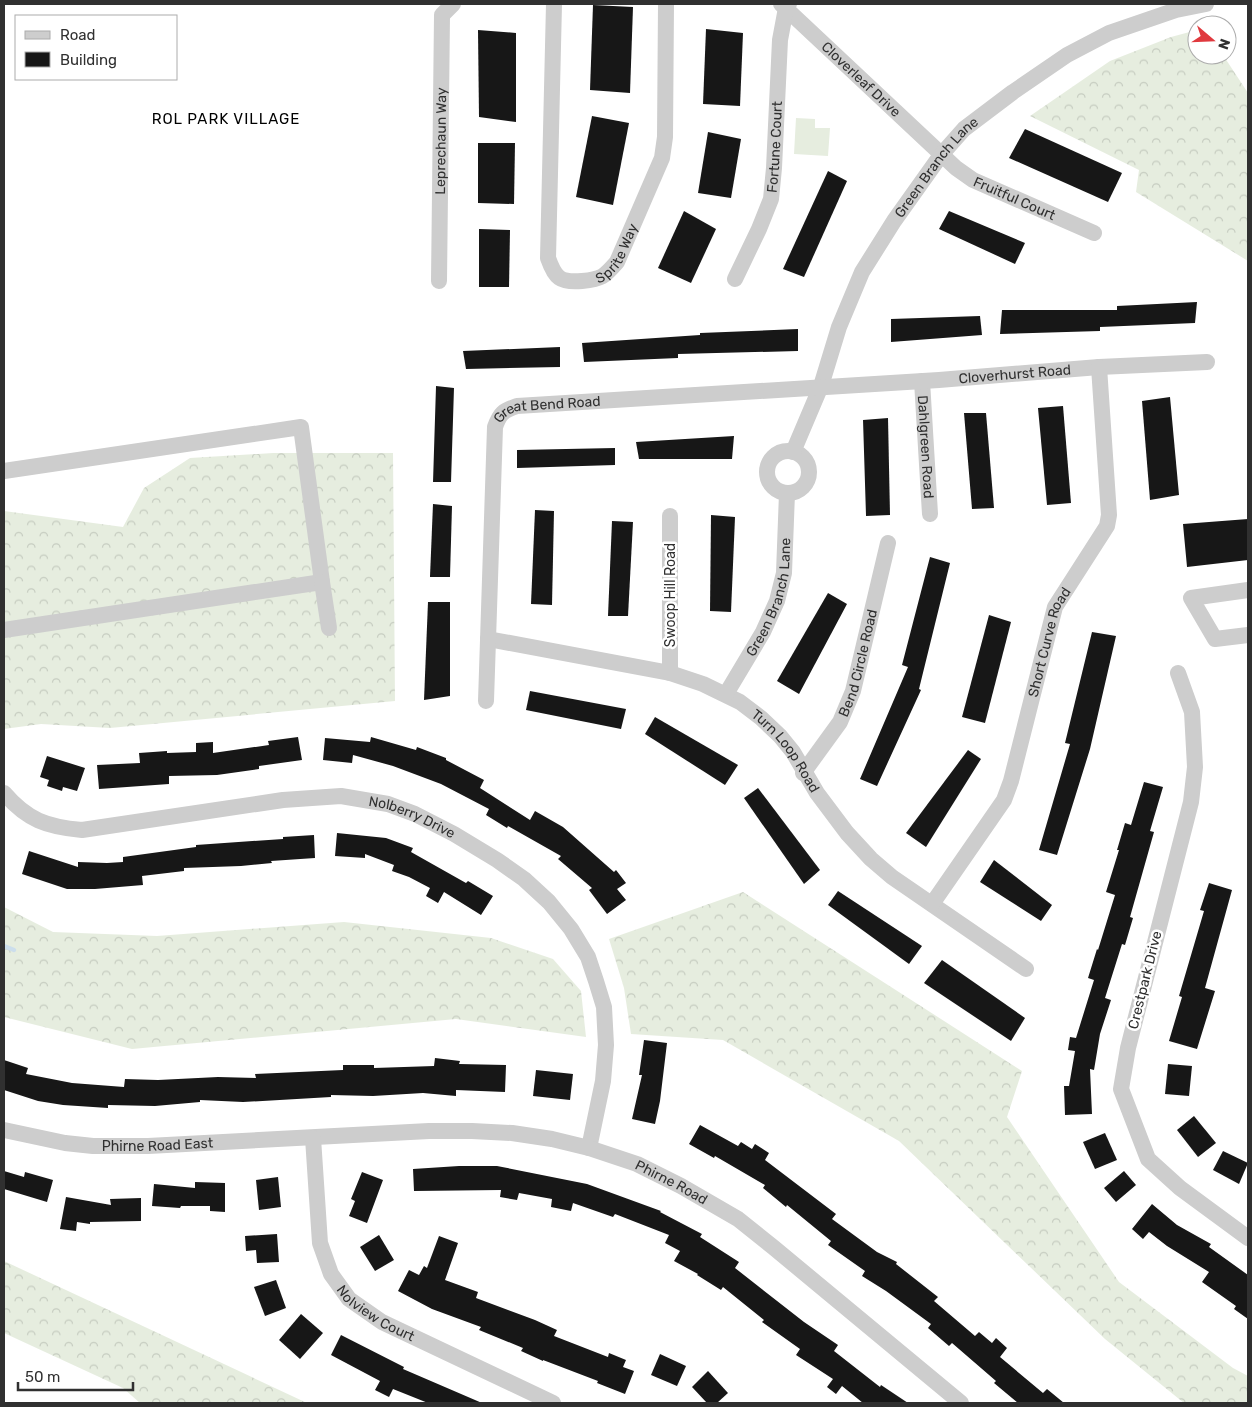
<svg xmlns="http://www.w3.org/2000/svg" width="1252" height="1407" viewBox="0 0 1252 1407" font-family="Rubik,sans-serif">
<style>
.forest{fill:url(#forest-crowns)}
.park{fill:#e6eddf}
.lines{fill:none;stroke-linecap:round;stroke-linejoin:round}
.stream{stroke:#ccdeec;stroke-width:4.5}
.building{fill:#171717}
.minor{stroke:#cdcdcd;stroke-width:16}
.labels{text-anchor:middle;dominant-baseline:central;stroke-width:5;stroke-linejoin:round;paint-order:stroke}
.street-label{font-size:14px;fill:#303030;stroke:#fff}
.neighbourhood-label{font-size:15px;letter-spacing:1px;fill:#000;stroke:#fff}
</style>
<defs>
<pattern id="forest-crowns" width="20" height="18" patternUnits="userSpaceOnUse" patternTransform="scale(1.25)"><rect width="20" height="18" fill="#e6eddf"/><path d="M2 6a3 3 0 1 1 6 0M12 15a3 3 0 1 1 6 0" fill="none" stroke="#c6ccc0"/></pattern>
</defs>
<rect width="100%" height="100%" fill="#fff"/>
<g class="forest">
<polygon points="1197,30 1197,55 1223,55 1248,93 1248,261 1136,192 1139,170 1030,116 1110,61 1171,37"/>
<polygon points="273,453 393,453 395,701 110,728 41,724 4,729 4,511 123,527 144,488 190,458"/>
<polygon points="743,892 1022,1071 1007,1117 1119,1282 1233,1368 1248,1376 1248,1403 1184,1403 1105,1339 899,1141 723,1040 631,1034 624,988 609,939"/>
<polygon points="4,907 53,932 157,936 344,922 491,938 553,959 581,991 586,1037 456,1019 132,1049 4,1017"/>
<polygon points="4,1261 307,1403 140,1403 123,1388 4,1333"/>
</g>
<polygon class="park" points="796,118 815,119 815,128 830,128 828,156 794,154"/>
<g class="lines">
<polyline class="stream" points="4,946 14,950"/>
</g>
<g class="building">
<polygon points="593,5 633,7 630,93 590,90"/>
<polygon points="706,29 743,33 740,106 703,104"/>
<polygon points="478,30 516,33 516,122 479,117"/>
<polygon points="592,116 629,123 613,205 576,197"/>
<polygon points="1025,129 1122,173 1108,202 1009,158"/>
<polygon points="708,132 741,139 731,198 698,193"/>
<polygon points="478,143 515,143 514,204 478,203"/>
<polygon points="828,171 847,181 804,277 783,269"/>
<polygon points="684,211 716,229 691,283 658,268"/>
<polygon points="949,211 1025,243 1015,264 939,229"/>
<polygon points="479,229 510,230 509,287 479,287"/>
<polygon points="1197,302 1195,323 1100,327 1100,331 1000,334 1002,310 1117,310 1117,306"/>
<polygon points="980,316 982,335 891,342 891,319"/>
<polygon points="798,329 798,351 678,354 678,358 584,362 582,343 700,335 700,333"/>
<polygon points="560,347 560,367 466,369 463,351"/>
<polygon points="436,386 454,388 451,482 433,482"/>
<polygon points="1170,397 1179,495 1150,500 1142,401"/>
<polygon points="1063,406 1071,503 1047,505 1038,408"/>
<polygon points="964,413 986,413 994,508 972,509"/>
<polygon points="888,418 890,515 866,516 863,420"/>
<polygon points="734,436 732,459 639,459 636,442"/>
<polygon points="615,448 615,465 517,468 517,450"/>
<polygon points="433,504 452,506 450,577 430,577"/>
<polygon points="535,510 554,511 552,605 531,604"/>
<polygon points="711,515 735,517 731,612 710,611"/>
<polygon points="1248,519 1248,560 1187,567 1183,524"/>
<polygon points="612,521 633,522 628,616 608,616"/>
<polygon points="930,557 950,563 919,689 921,690 877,786 860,779 908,667 902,665"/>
<polygon points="828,593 847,604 799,694 777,681"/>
<polygon points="428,602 450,602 450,696 424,700"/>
<polygon points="989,615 1011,622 985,723 962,717"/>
<polygon points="1092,632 1116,636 1090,749 1057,855 1039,850 1070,744 1065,743"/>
<polygon points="530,691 626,709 621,729 526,710"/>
<polygon points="655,717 738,765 725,785 645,734"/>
<polygon points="298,737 302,760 259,766 259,769 217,775 169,776 169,784 99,789 97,765 140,763 139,753 167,751 167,753 196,752 196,743 213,742 213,753 269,745 268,741"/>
<polygon points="371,737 416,750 417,747 446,758 446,760 484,780 480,788 530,820 535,811 563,827 614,872 616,870 626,883 617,889 626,900 607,914 589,890 592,888 558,859 561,856 508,826 507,828 486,815 489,809 441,784 393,766 353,755 352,763 323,760 325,738 370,742"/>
<polygon points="968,750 981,759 926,847 906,833"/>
<polygon points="47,756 85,768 77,791 63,787 62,791 47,786 49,780 40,777"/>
<polygon points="1144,782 1163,787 1150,831 1154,832 1130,917 1133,918 1125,945 1122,944 1105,998 1111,1000 1100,1034 1094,1070 1090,1069 1092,1114 1065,1115 1064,1086 1069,1086 1075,1051 1068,1050 1070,1037 1076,1038 1094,980 1088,978 1097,949 1098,950 1115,895 1106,892 1119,850 1117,850 1125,823 1131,825"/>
<polygon points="758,788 820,870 804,884 744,798"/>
<polygon points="337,833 386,838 413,848 411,852 466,883 468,881 493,896 481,915 444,892 438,903 426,896 430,888 409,877 392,871 394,865 365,854 365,858 335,856"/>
<polygon points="314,835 315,858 271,861 272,863 241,866 184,868 184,871 142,876 143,885 95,889 67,889 22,874 29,851 78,867 78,862 107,863 123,862 123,857 196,847 196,845 283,839 283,837"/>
<polygon points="994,860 1052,905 1041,921 980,882"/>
<polygon points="1209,883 1232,890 1205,988 1215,991 1197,1049 1169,1041 1182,997 1179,996 1204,911 1200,910"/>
<polygon points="838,891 922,946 909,964 828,905"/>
<polygon points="942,960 1025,1018 1011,1041 924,983"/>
<polygon points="644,1040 667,1043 660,1101 655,1124 632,1119 642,1075 639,1075"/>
<polygon points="435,1058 460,1061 459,1064 506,1065 505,1092 456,1090 456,1096 423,1093 373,1096 331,1095 331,1097 243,1102 200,1100 200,1102 155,1106 108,1105 108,1108 63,1105 38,1101 4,1090 4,1060 28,1068 26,1074 72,1083 124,1087 125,1079 158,1080 218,1077 256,1078 255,1074 343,1070 343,1065 374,1065 374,1068 434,1066"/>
<polygon points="1168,1064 1192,1066 1189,1096 1165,1094"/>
<polygon points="536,1070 573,1074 570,1100 533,1096"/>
<polygon points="1194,1116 1216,1143 1198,1157 1177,1130"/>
<polygon points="700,1125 738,1146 741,1142 752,1149 755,1144 769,1153 765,1160 836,1214 832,1219 877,1252 897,1262 896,1264 938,1297 934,1301 975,1336 979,1332 992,1343 996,1338 1007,1348 1000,1357 1043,1393 1047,1389 1064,1403 1018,1403 994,1383 996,1381 952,1343 949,1346 928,1328 931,1324 886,1291 862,1276 865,1271 828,1245 831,1241 787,1205 786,1207 763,1188 765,1185 715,1156 714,1158 689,1144"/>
<polygon points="1105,1133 1117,1160 1095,1169 1083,1142"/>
<polygon points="1223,1151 1248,1163 1239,1184 1213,1170"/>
<polygon points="459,1166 497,1166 587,1184 661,1211 660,1212 702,1234 700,1237 739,1262 735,1268 804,1322 838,1345 834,1351 880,1387 881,1385 908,1403 863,1403 842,1386 836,1394 827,1387 833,1379 796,1355 800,1349 762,1322 764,1320 723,1287 721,1290 697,1275 698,1274 674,1261 680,1251 665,1243 669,1235 615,1214 613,1217 573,1203 571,1211 551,1207 552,1199 519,1193 517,1200 500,1197 501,1190 414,1191 413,1169"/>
<polygon points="4,1171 24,1177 25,1172 53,1180 47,1202 4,1189"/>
<polygon points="1124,1171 1136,1185 1116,1202 1104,1188"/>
<polygon points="362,1172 383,1180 367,1223 349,1216 355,1201 351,1199"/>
<polygon points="278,1177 281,1207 259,1210 256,1180"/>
<polygon points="195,1182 225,1183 225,1212 210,1211 210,1206 181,1206 180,1208 152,1206 154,1184 195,1188"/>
<polygon points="66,1197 111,1205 110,1199 141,1198 141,1221 90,1222 90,1224 77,1222 76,1231 60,1229"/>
<polygon points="1152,1204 1177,1225 1211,1244 1209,1247 1248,1275 1248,1319 1234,1309 1236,1306 1202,1282 1209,1272 1167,1246 1149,1232 1143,1239 1132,1229"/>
<polygon points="277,1234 279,1262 257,1263 256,1250 246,1251 245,1236"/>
<polygon points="379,1235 394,1260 375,1271 360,1247"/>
<polygon points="439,1236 458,1243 445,1280 478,1292 476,1298 535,1320 557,1330 554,1336 608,1357 609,1353 626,1360 623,1367 634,1371 625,1394 597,1383 598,1381 543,1360 543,1361 521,1351 523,1348 479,1330 481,1327 432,1309 398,1291 409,1270 419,1275 424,1266 427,1268"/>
<polygon points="276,1280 286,1308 265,1316 254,1287"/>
<polygon points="301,1314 323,1333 300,1359 279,1340"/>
<polygon points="341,1335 404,1367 403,1369 482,1403 428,1403 393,1389 389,1397 375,1390 380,1381 331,1355"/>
<polygon points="660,1354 686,1366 677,1386 651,1375"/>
<polygon points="708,1371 728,1393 717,1403 707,1403 692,1387"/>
</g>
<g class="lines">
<g class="minor">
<path id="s1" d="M554 4 548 258C555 278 560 283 582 281 602 279 604 277 617 262L662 158 665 137 666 4"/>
<path id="s2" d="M781 4 956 168 973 180 1094 233"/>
<path id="s3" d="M735 279 759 229 771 199 774 168 780 40 786 8 789 4"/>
<path id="s4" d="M439 281 442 15 453 4"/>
<path id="s5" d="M922 381 930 514"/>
<circle cx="788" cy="472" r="21"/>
<path id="s6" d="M793 452 821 386 839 327 862 272 894 221 941 155 964 129 1013 92 1067 55 1109 33 1176 10 1206 4"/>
<polyline points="4,471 301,427 322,582 4,630"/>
<polyline points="322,582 329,628"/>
<polyline points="1248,590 1191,598 1215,639 1248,635"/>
<path id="s7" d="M488 639 670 673 703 684 740 702 761 718 780 736 793 752 817 793 847 833 871 859 892 877 1026 969"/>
<polyline points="670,673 670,516"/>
<polyline points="1178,673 1192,712 1195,767 1191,802 1128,1048 1121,1089 1148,1159 1180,1188 1248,1238"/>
<path id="s8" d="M726 694 763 632 777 601 784 573 787 493"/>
<path id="s9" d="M486 701 495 427C500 413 503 411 517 406L939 380 1099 367 1207 362"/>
<path id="s10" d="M803 773 840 722 853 691 888 543"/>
<path id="s11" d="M4 793C27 820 47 827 82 830L283 800 341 796 388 804 415 814 454 834 497 860 524 879 549 902 571 929 588 957 596 981 604 1007 606 1045 603 1081 589 1148"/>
<path id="s12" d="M932 904 1004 800 1011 781 1055 607 1107 526 1109 515 1099 367"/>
<path id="s13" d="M4 1130 65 1143 93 1146H148L429 1131H472L512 1133 552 1139 589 1148 637 1164 681 1186 738 1219 773 1247 961 1403"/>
<path id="s14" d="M313 1138 320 1243 331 1274 349 1299 382 1322 553 1403"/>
</g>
</g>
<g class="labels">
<g class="street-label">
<text stroke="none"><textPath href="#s2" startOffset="110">Cloverleaf Drive</textPath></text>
<text stroke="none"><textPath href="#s4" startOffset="140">Leprechaun Way</textPath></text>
<text stroke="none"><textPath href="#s3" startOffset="140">Fortune Court</textPath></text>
<text stroke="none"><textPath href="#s6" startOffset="322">Green Branch Lane</textPath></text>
<text stroke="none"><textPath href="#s2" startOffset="306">Fruitful Court</textPath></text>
<text stroke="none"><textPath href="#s1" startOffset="349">Sprite Way</textPath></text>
<text stroke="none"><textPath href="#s9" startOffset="805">Cloverhurst Road</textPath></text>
<text stroke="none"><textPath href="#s9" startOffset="335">Great Bend Road</textPath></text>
<text stroke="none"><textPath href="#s5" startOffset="66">Dahlgreen Road</textPath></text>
<text transform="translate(670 595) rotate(-90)">Swoop Hill Road</text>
<text stroke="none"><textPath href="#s8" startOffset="108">Green Branch Lane</textPath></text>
<text stroke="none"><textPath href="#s12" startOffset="291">Short Curve Road</textPath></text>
<text stroke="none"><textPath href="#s10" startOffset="125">Bend Circle Road</textPath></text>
<text stroke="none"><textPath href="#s7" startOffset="329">Turn Loop Road</textPath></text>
<text stroke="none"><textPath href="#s11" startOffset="425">Nolberry Drive</textPath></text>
<text transform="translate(1145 980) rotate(-76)">Crestpark Drive</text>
<text stroke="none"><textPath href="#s13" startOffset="155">Phirne Road East</textPath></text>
<text stroke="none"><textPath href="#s13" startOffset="678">Phirne Road</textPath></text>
<text stroke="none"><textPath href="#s14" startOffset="199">Nolview Court</textPath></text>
</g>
<g class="neighbourhood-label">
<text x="226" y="119">ROL PARK VILLAGE</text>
</g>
</g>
<rect width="1252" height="1407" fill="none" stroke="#303030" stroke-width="10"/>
<rect x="15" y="15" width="162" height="65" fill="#ffffff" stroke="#acacac"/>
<rect x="25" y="31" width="25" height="8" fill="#cdcdcd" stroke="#acacac"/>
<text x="60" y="40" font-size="15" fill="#303030">Road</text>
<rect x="25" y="52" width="25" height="15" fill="#171717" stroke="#acacac"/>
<text x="60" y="65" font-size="15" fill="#303030">Building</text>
<g transform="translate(1212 40) rotate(109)"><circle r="24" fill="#ffffff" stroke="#acacac"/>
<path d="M0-4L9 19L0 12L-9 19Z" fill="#e0393e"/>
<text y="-8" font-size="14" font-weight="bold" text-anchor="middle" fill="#303030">N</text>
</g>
<path d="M18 1382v8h115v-8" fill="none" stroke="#303030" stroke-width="2.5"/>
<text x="25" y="1382" font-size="15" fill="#303030" stroke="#ffffff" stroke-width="4" paint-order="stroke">50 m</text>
</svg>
